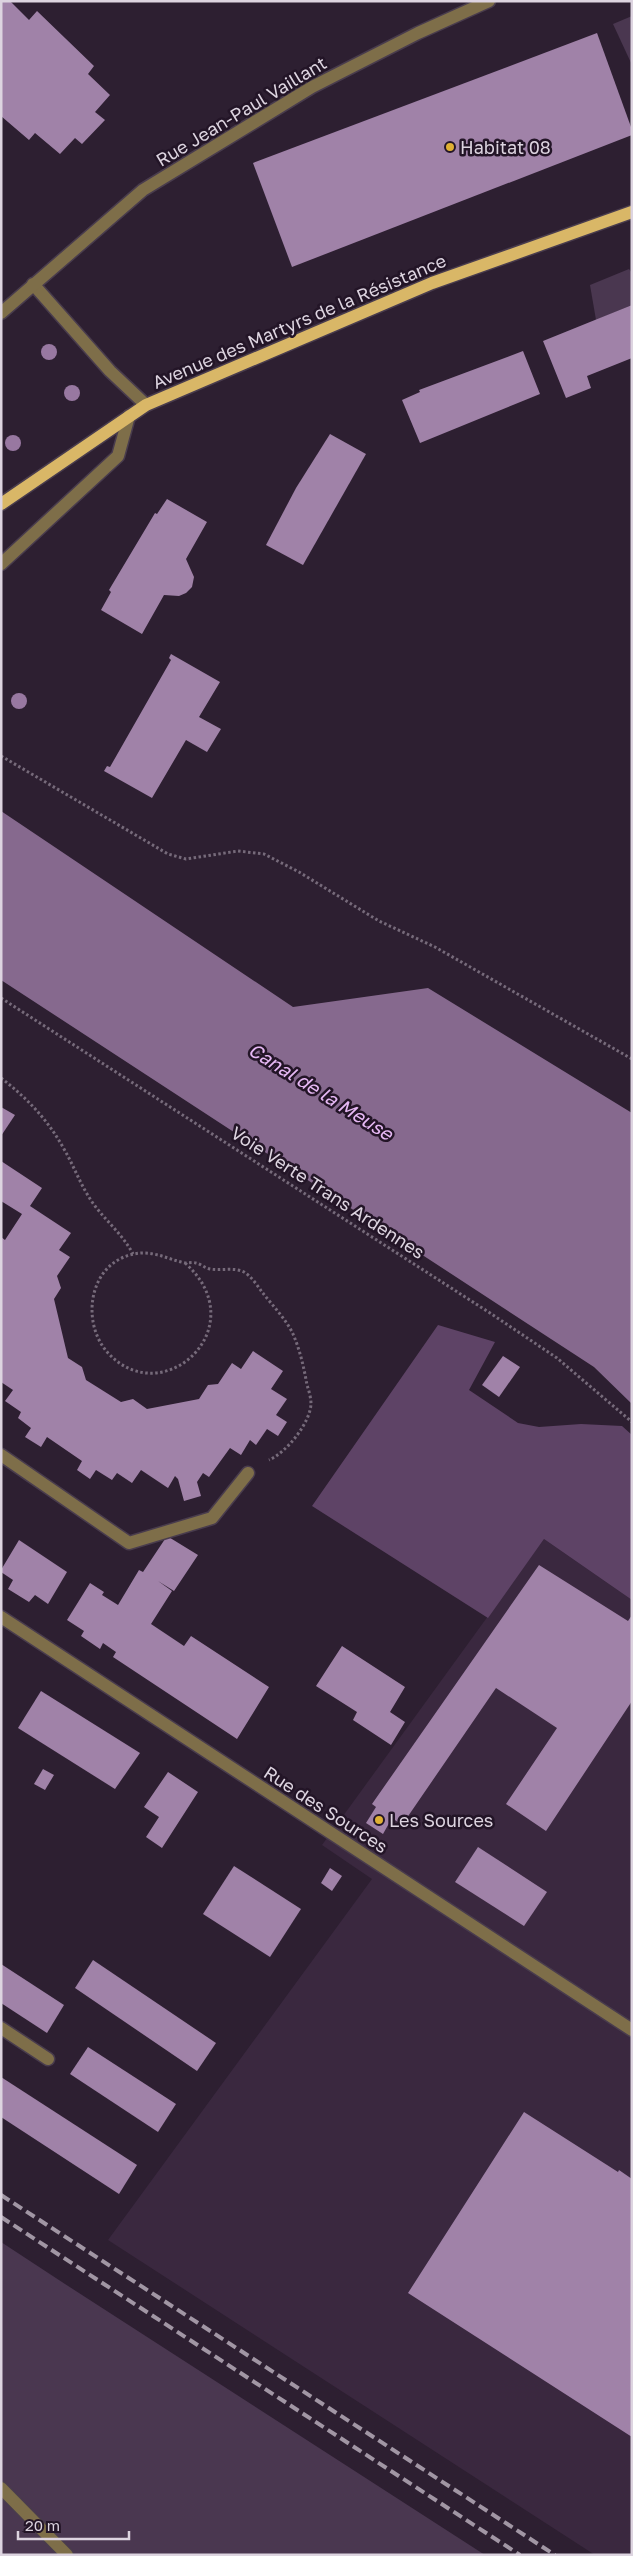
<svg xmlns="http://www.w3.org/2000/svg" width="633" height="2556" viewBox="0 0 633 2556" font-family="'Golos Text',sans-serif">
<style>
.built{fill:#3a283f}
.green{fill:#4a3750}
.forest{fill:#5e4366}
.water{fill:#86698e}
.building{fill:#a082a8}
.lines{fill:none;stroke-linecap:round;stroke-linejoin:round}
.minor-casing{stroke:#493c4d;stroke-width:15}
.major-casing{stroke:#493c4d;stroke-width:15}
.path{stroke:#766a7a;stroke-width:3;stroke-dasharray:2.5 2.5;stroke-linecap:butt}
.minor{stroke:#7e6e49;stroke-width:12}
.major{stroke:#d9b767;stroke-width:12}
.rail{stroke:#a196a4;stroke-width:4;stroke-dasharray:10 5;stroke-linecap:butt}
.tree{fill:#9878a1}
.poi-dot{fill:#dfb034;stroke:#231527;stroke-width:2}
.labels{text-anchor:middle;dominant-baseline:central;stroke-width:5;stroke-linejoin:round;paint-order:stroke}
.street-label{font-size:18px;fill:#ddd4e0;stroke:#231527}
.poi-label{font-size:18px;fill:#ddd4e0;stroke:#231527;text-anchor:start}
.water-label{font-size:19px;font-style:italic;fill:#e6b8f4;stroke:#231527}
</style>
<rect width="100%" height="100%" fill="#2d1f31"/>
<polygon class="built" points="544,1539 632,1600 632,2555 595,2555 108,2240 372,1879 322,1845"/>
<g class="green">
<polygon points="632,16 632,65 613,24"/>
<polygon points="629,269 632,273 632,305 596,320 590,285"/>
<polygon points="1,2242 65,2284 485,2555 1,2555"/>
</g>
<polygon class="forest" points="438,1325 495,1342 469,1390 518,1423 539,1427 581,1424 622,1426 632,1435 632,1600 544,1539 488,1618 312,1506"/>
<polygon class="water" points="1,811 293,1007 428,988 632,1113 632,1404 594,1367 1,980"/>
<g class="building">
<polygon points="2,1 10,1 29,20 37,11 94,66 88,74 110,95 95,112 105,120 82,144 75,138 60,154 35,133 29,140 1,116"/>
<polygon points="597,33 631,127 632,135 292,267 253,163"/>
<polygon points="632,305 632,358 587,376 591,388 566,398 543,341"/>
<polygon points="523,351 540,394 420,443 402,400 420,392 419,390"/>
<polygon points="330,434 366,454 303,565 266,545 296,488"/>
<polygon points="167,499 207,522 186,559 194,577 192,587 186,593 179,596 164,595 142,634 101,610 111,592 109,590 155,513 157,514"/>
<polygon points="171,654 220,682 199,717 221,729 207,752 186,740 152,798 104,771 107,766 110,767 171,660 169,658"/>
<polygon points="1,1107 15,1115 1,1136"/>
<polygon points="1,1161 42,1188 30,1206 71,1233 59,1250 70,1257 57,1276 61,1288 54,1299 68,1358 82,1367 86,1380 121,1402 133,1399 147,1409 199,1399 208,1385 218,1384 232,1363 241,1369 253,1351 283,1371 271,1389 287,1399 276,1415 287,1422 278,1436 267,1429 256,1445 250,1440 241,1455 230,1448 209,1477 203,1473 197,1482 201,1496 184,1501 178,1479 175,1476 168,1488 141,1470 132,1483 117,1473 112,1480 96,1470 90,1479 77,1470 82,1461 47,1437 41,1447 25,1437 31,1428 18,1418 21,1412 5,1401 13,1390 1,1382 1,1237 5,1240 22,1214 1,1201"/>
<polygon points="503,1356 520,1367 499,1397 482,1385"/>
<polygon points="167,1536 198,1555 174,1591 158,1581 172,1591 151,1624 184,1646 191,1636 269,1687 237,1739 113,1657 116,1652 103,1643 100,1649 81,1636 84,1631 67,1620 90,1583 104,1592 102,1595 118,1605 139,1570 143,1572"/>
<polygon points="19,1540 67,1572 48,1604 35,1595 29,1602 8,1589 13,1580 1,1572 1,1570"/>
<polygon points="539,1565 628,1621 632,1615 632,1701 546,1831 506,1804 557,1728 496,1688 402,1825 392,1818 383,1834 366,1823 376,1807 372,1804"/>
<polygon points="342,1646 405,1687 390,1712 405,1722 391,1745 353,1720 357,1712 316,1686"/>
<polygon points="41,1691 140,1753 115,1789 18,1728"/>
<polygon points="43,1769 54,1775 45,1790 34,1784"/>
<polygon points="168,1772 198,1792 162,1848 146,1837 159,1817 144,1807"/>
<polygon points="478,1847 547,1892 524,1926 455,1882"/>
<polygon points="234,1866 301,1909 270,1957 203,1914"/>
<polygon points="330,1868 342,1876 332,1891 321,1883"/>
<polygon points="93,1960 216,2043 197,2071 75,1988"/>
<polygon points="1,1964 64,2005 47,2033 1,2003"/>
<polygon points="88,2047 176,2104 158,2132 70,2074"/>
<polygon points="1,2077 137,2165 119,2194 1,2117"/>
<polygon points="524,2112 618,2172 619,2170 632,2179 632,2437 408,2293"/>
</g>
<g class="lines">
<g class="minor-casing">
<g id="minor">
<polyline points="33,284 110,371 146,405"/>
<polyline points="1,313 143,190 312,87 418,33 489,1"/>
<polyline points="1,564 118,456 129,416"/>
<polyline points="1,1455 129,1543 212,1518 248,1473"/>
<polyline points="1,1617 632,2030"/>
<polyline points="1,2028 48,2059"/>
<polyline points="1,2488 67,2555"/>
</g>
</g>
<g class="major-casing">
<polyline id="major" points="1,504 146,405 432,283 632,212"/>
</g>
<g class="path">
<polyline points="1,756 168,854 186,859 238,851 264,854 299,872 379,921 435,947 632,1059"/>
<polyline points="1,998 490,1313 557,1358 632,1422"/>
<path d="M1 1078C27 1098 48 1120 64 1149 75 1168 82 1189 95 1206 108 1223 123 1235 133 1254"/>
<path d="M185 1263C256 1326 164 1412 109 1354 80 1324 88 1263 134 1254 153 1250 167 1259 185 1263 189 1263 193 1262 196 1263 201 1264 205 1268 210 1269 221 1271 234 1267 244 1272 251 1276 257 1285 262 1292 272 1305 286 1319 293 1334 300 1350 304 1368 307 1385 309 1391 311 1398 311 1404 310 1423 287 1452 269 1460"/>
</g>
<use href="#minor" class="minor"/>
<use href="#major" class="major"/>
<g class="rail">
<polyline points="1,2195 555,2555"/>
<polyline points="1,2217 520,2555"/>
</g>
</g>
<g class="tree">
<circle cx="49" cy="352" r="8"/>
<circle cx="72" cy="393" r="8"/>
<circle cx="13" cy="443" r="8"/>
<circle cx="19" cy="701" r="8"/>
</g>
<g class="poi-dot">
<circle cx="450" cy="147" r="5"/>
<circle cx="379" cy="1820" r="5"/>
</g>
<g class="labels">
<g class="street-label">
<text transform="translate(241 111) rotate(-31)">Rue Jean-Paul Vaillant</text>
<text transform="translate(299 321) rotate(-23)">Avenue des Martyrs de la Résistance</text>
<text transform="translate(328 1192) rotate(33)">Voie Verte Trans Ardennes</text>
<text transform="translate(326 1809) rotate(33)">Rue des Sources</text>
</g>
<g class="poi-label">
<text x="460" y="147">Habitat 08</text>
<text x="389" y="1820">Les Sources</text>
</g>
<g class="water-label">
<text transform="translate(321 1091) rotate(32)">Canal de la Meuse</text>
</g>
</g>
<rect width="633" height="2556" fill="none" stroke="#ddd4e0" stroke-width="5"/>
<path d="M18 2531v8h111v-8" fill="none" stroke="#ddd4e0" stroke-width="2.5"/>
<text x="25" y="2531" font-size="15" fill="#ddd4e0" stroke="#231527" stroke-width="4" paint-order="stroke">20 m</text>
</svg>
